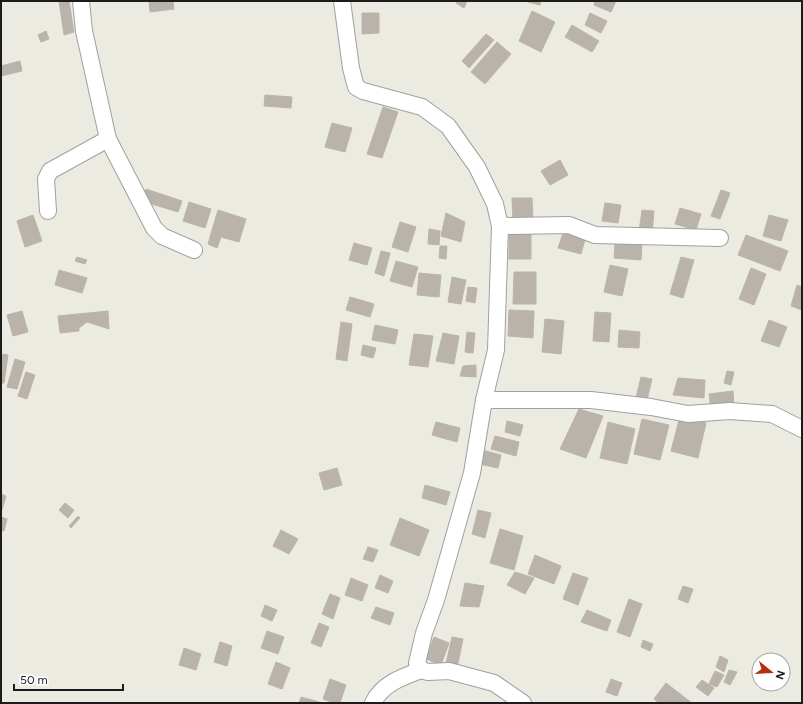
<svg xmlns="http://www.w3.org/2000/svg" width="803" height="704" viewBox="0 0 803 704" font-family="Figtree,sans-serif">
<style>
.building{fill:#b9b3ac;stroke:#bcb4a6}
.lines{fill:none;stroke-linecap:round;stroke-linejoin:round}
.minor-casing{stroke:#a0a0a0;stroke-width:18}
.minor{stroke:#fff;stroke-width:16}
</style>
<rect width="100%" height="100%" fill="#ecebe2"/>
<g class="building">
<polygon points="59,1 69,1 74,32 64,35"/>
<polygon points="149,1 173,1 174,9 150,12"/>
<polygon points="457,1 467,1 464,8 456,3"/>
<polygon points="524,1 541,1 540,5"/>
<polygon points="595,1 616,1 611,12 594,5"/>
<polygon points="532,11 555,22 541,52 519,41"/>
<polygon points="362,13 379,13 379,33 362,34"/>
<polygon points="590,13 607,21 601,33 585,25"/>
<polygon points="572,25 599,41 592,52 565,37"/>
<polygon points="46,31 49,39 41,42 38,35"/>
<polygon points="486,34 494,40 469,68 462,61"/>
<polygon points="497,42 511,54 485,84 471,72"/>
<polygon points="20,61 22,71 1,76 1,66"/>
<polygon points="265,95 292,97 291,108 264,106"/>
<polygon points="383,107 398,112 382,158 367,154"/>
<polygon points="332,123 352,128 345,152 325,147"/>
<polygon points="560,160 568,175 550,185 541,171"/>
<polygon points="146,189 182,201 178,212 142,201"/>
<polygon points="721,190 730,193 720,219 711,216"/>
<polygon points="512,198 532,198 533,220 513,220"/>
<polygon points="189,202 211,209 205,228 183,221"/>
<polygon points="605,203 621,205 618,223 602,221"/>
<polygon points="680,208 701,214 696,230 675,224"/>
<polygon points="218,210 246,219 239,242 221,237 217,248 208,244"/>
<polygon points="642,210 654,211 652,234 639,232"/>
<polygon points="446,213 465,222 461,242 441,236"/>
<polygon points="33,215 42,241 25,247 17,221"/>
<polygon points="769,215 788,220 781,241 763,236"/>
<polygon points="400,222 416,227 408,252 392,247"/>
<rect x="509" y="227" width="22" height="32"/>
<polygon points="429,229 440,231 439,245 428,244"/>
<polygon points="564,230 586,236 581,254 558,248"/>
<polygon points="746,235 788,251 780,271 738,255"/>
<polygon points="615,242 642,244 641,260 614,258"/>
<polygon points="354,243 372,248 367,265 349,260"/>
<polygon points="440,246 447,246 446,259 439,258"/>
<polygon points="381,251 390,253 384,276 375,273"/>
<polygon points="77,257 87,260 85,264 75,261"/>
<polygon points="681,257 694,260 683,298 670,294"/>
<polygon points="396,261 418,267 412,287 390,281"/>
<polygon points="610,265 628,269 622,296 604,292"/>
<polygon points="751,268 766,274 754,305 739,299"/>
<polygon points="59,270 87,278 82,293 55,285"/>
<polygon points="514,272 536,272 536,304 513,304"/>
<polygon points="419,273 441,275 439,297 417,295"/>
<polygon points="452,277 466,280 461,304 448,302"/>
<polygon points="797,285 802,287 802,310 791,306"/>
<polygon points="468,287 477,288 475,303 466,301"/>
<polygon points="350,297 374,304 370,317 346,310"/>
<polygon points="509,310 534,311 533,338 508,336"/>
<polygon points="22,311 28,332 13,336 7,315"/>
<polygon points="108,311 109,329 87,322 79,328 79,331 60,333 58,316"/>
<polygon points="595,312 611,313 609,342 593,341"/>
<polygon points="545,319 564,321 561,354 542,352"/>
<polygon points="769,320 787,327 779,347 761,341"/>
<polygon points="341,322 352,324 347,361 336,359"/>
<polygon points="375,325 398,330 395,344 372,340"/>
<polygon points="619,330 640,332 639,348 618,347"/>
<polygon points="467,332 475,333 473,353 465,352"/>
<polygon points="443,333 459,336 454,364 436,361"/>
<polygon points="414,334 433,336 428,367 409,365"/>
<polygon points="363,345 376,348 373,358 361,355"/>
<polygon points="1,354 8,355 4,383 1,383"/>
<polygon points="15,359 25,362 17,389 7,387"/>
<polygon points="476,365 476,377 460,376 463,366"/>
<polygon points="727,371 734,372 731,385 724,383"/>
<polygon points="26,372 35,375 27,399 18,396"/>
<polygon points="641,377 652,379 646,404 635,402"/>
<polygon points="678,378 705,380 704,398 673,395"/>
<polygon points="733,391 734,408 711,410 709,394"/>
<polygon points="579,409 603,416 586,458 560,449"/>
<polygon points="680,416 706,423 698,458 671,451"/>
<polygon points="642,419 669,425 660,460 634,454"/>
<polygon points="507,421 523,425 520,436 505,432"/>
<polygon points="436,422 460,428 457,442 432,435"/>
<polygon points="608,422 635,429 627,464 600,458"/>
<polygon points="495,436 519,442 516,456 491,449"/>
<polygon points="482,450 501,455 498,468 479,464"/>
<polygon points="337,468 342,485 324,490 319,473"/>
<polygon points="425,485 450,492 446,505 422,498"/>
<polygon points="1,494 6,496 2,510 1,510"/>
<polygon points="65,503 74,510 68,518 59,510"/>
<polygon points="478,510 491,513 485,538 472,534"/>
<polygon points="78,516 80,518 71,528 69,526"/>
<polygon points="1,517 7,519 4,531 1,530"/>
<polygon points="400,518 429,530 419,556 390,545"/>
<polygon points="500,529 523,536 514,570 490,563"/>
<polygon points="281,530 298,539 289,554 273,546"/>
<polygon points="368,547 378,550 373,562 363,559"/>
<polygon points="535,555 561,566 554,584 528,574"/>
<polygon points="515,572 534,578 525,594 507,585"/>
<polygon points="573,573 588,578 578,605 563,599"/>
<polygon points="380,575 393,581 388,593 375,588"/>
<polygon points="351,578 368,585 362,601 345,595"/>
<polygon points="465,583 484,586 479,607 460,606"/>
<polygon points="683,586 693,589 688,603 678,599"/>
<polygon points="330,594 340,598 333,619 322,614"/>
<polygon points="629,599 642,604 630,637 617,632"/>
<polygon points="265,605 277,610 272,621 261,616"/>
<polygon points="376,607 394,613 390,625 371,618"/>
<polygon points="587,610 611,620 607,631 581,622"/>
<polygon points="319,623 329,627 321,647 311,643"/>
<polygon points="267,631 284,637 278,654 261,648"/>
<polygon points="434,637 449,643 441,665 426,659"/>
<polygon points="452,637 463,639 457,668 445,668"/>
<polygon points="643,640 653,644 650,651 641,647"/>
<polygon points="220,642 232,646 227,666 214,662"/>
<polygon points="184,648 201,654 196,670 179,665"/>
<polygon points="720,656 728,660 724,672 716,667"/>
<polygon points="276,662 290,668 282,689 268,684"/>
<polygon points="729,670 737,672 730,685 724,682"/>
<polygon points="715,671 724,675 717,687 709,684"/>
<polygon points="330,679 346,685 340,703 334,703 323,699"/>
<polygon points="611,679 622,683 617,696 606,692"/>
<polygon points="702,680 714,688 708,696 696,687"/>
<polygon points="666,683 692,703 659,703 654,699"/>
<polygon points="301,697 319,702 318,703 299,703"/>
</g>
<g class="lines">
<g class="minor-casing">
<g id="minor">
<polyline points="342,1 351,68 356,87 363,91 422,107 448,126 477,167 495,204 500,226 496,350 484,400 472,473 436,600 424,633 417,663 421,670 428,672 449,671 494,683 523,703"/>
<polyline points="108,139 154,228 162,236 194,250"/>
<polyline points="48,211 46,179 50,171 108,139 84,31 81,1"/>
<polyline points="500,226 569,225 595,235 720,238"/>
<polyline points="484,400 591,400 651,407 688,414 730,411 772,414 802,429"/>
<path d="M373 703C382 684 402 677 421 670"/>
</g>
</g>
<use href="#minor" class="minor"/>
</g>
<rect width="803" height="704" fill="none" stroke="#1c1c1c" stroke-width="4"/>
<g transform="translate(771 672) rotate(108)"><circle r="19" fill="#ffffff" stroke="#a4a4a4"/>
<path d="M0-3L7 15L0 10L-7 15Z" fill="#b42f14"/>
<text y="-6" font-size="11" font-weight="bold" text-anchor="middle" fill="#1c1c1c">N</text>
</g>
<path d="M14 684v6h109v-6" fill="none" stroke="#1c1c1c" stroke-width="2"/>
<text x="20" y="684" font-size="12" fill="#1c1c1c" stroke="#ffffff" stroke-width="3" paint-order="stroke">50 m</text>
</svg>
